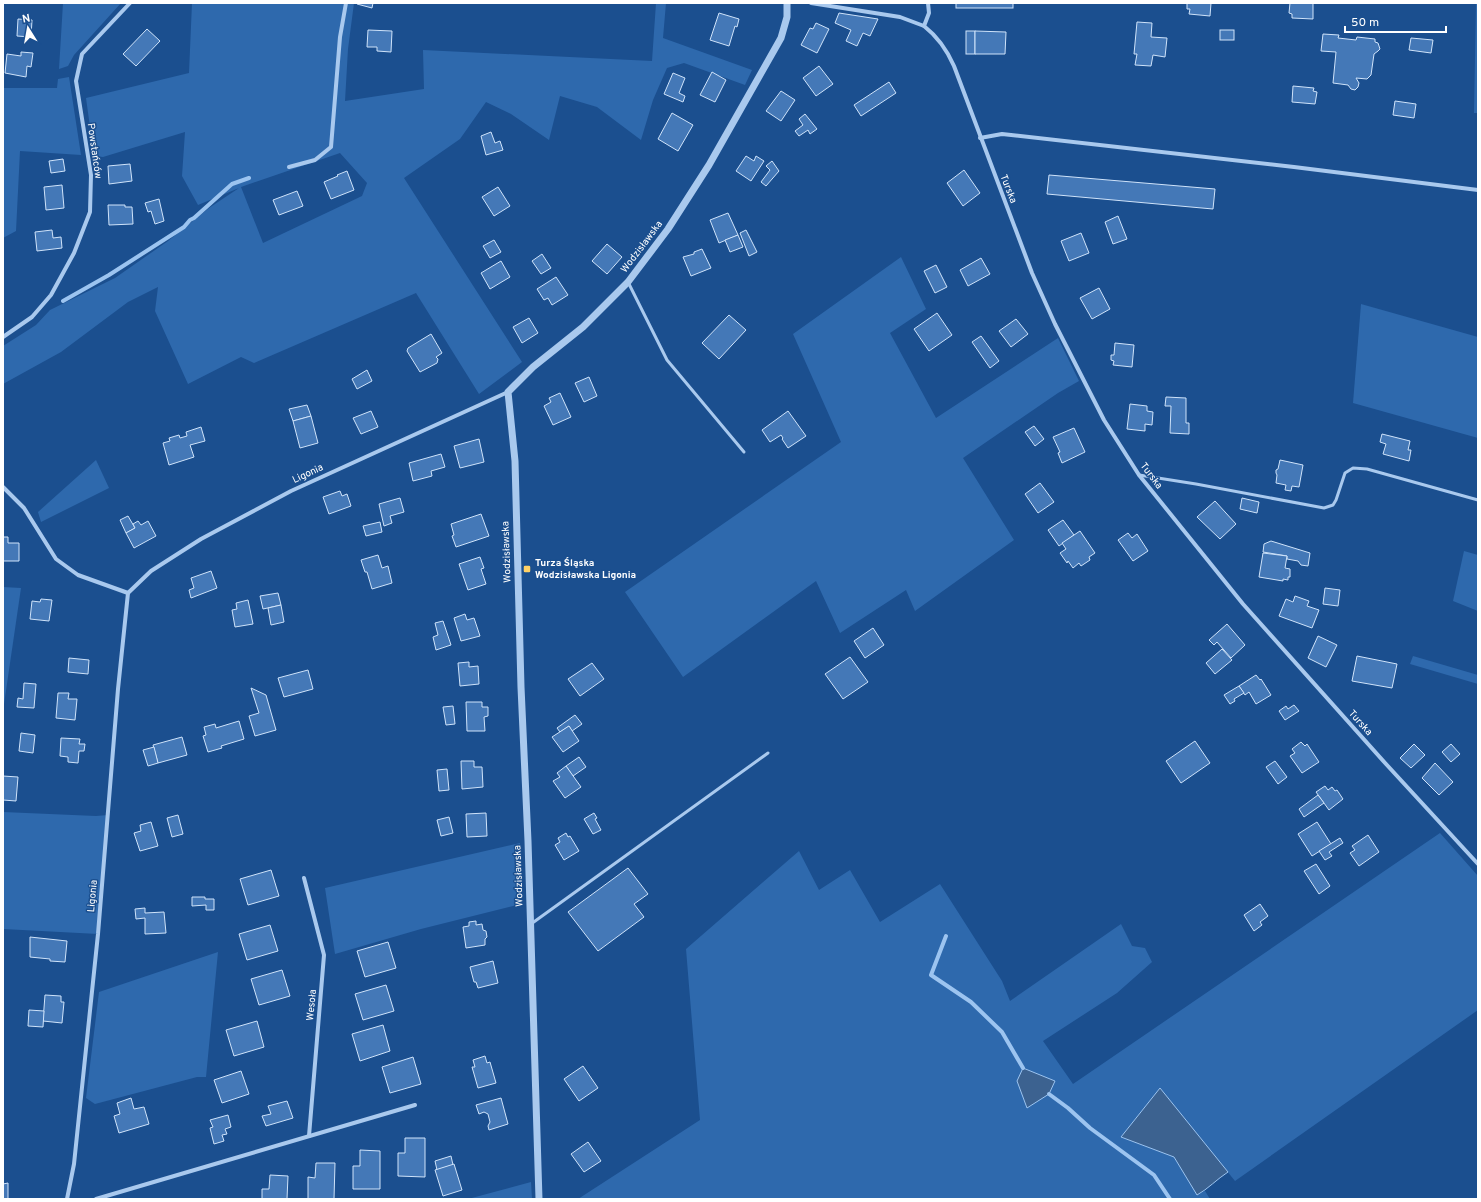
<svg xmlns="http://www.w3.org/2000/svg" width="1481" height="1202" viewBox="0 0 1481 1202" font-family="Overpass,sans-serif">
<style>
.green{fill:#2e69ad;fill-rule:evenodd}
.water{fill:#3c6290;stroke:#9cc4f0}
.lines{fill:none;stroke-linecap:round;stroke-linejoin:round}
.stream{stroke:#9cc4f0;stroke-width:4}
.building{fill:#4478b7;stroke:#cfe3fa}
.service{stroke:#a9c9ee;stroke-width:3}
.minor{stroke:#a9c9ee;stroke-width:4}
.tertiary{stroke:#a9c9ee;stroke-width:7}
.poi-dot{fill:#ffd166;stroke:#1b4f8f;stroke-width:1.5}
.labels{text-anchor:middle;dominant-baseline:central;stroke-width:3;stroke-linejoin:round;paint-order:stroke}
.street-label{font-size:10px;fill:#fff;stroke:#1b4f8f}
.poi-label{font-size:10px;font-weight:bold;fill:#fff;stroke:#1b4f8f;text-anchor:start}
</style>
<rect width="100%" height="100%" fill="#1b4f8f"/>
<g class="green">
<polygon points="63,3 121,3 74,55 68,66 59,69"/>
<path d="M192 3H354L348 49 345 101 424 89 423 50 652 61 656 3H666L663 38 752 70 745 85 684 63 667 68 653 100 641 140 597 107 560 96 549 140 511 114 486 102 460 139 404 178 522 362 479 394 416 293 254 363 241 357 188 384 155 311 158 287 128 302 61 352 3 384V346L36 325 50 310 115 278 168 241 209 208 239 188 198 205 182 176 185 132 103 157 94 156 86 98 189 73ZM340 153 367 183 362 196 263 243 241 187Z"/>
<polygon points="1476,3 1478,3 1478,113 1474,113"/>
<polygon points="69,77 81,155 20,151 16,231 3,238 3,88 57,88 58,79"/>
<polygon points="901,257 926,309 890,333 936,418 1058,338 1079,381 1058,393 963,458 1014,540 915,611 906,590 840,633 816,581 683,677 625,592 841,442 793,334"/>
<polygon points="1361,304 1478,337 1478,438 1353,403"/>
<polygon points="96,460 109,488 41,522 38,512"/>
<polygon points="1464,551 1478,555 1478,611 1453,601"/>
<polygon points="3,587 21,588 3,711"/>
<polygon points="1413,656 1478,675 1478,684 1410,664"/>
<polygon points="3,812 96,816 108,815 98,934 3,929"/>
<polygon points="1440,833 1478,876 1478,1010 1235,1181 1160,1088 1121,1137 1174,1157 1197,1194 1205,1191 1210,1199 578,1199 700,1120 686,949 799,851 819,890 850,870 880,922 940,884 1002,981 1010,1001 1121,924 1132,946 1145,948 1152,962 1117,993 1043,1041 1073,1084"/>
<polygon points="520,843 521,904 421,929 335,954 325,888"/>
<polygon points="218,952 206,1077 197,1077 95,1104 86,1098 99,992"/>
<polygon points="531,1182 532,1199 468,1199"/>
</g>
<g class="water">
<polygon points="1023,1068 1055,1081 1049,1094 1027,1108 1017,1081"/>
<path d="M1160 1088 1228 1172C1217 1179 1208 1189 1197 1195L1174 1157 1121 1137Z"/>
</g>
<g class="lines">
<g class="stream">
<polyline points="63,301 109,275 184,227 190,220 194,218 232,184 249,178"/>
<polyline points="946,936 931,975 971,1002 1002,1032 1023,1068"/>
<polyline points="1049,1094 1068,1108 1090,1128 1154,1175 1170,1199"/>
</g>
</g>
<g class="building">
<polygon points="358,3 373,3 372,8 357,4"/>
<rect x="956" y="3" width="57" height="5"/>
<polygon points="1187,3 1211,3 1210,16 1189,14 1190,9 1187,9"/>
<polygon points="1290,3 1313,3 1313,19 1292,18 1292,14 1289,13"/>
<polygon points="719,13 739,19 737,27 735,26 729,46 710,40"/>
<polygon points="839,13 878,19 870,36 863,33 857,46 846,41 851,30 835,23"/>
<polygon points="18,19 32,20 31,37 17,36"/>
<polygon points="1137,22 1152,23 1151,37 1167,38 1165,57 1153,55 1151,66 1135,65 1137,54 1134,54"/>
<polygon points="816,23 829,29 817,53 801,45 810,28 813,29"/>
<polygon points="147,29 160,41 136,66 123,54"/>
<polygon points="368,30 392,31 391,52 377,51 377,47 367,47"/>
<rect x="1220" y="30" width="14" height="10"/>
<rect x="966" y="31" width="9" height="23"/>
<polygon points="975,31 1006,32 1005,54 975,54"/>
<polygon points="1323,34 1339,35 1338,38 1356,40 1357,37 1375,39 1375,42 1378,43 1380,49 1378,51 1374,54 1371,75 1367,79 1356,78 1359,83 1358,87 1355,90 1351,89 1348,85 1333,83 1336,52 1321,51"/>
<polygon points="1411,38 1433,40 1431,53 1409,50"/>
<polygon points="21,52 33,53 31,67 27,66 26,77 5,73 7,54 21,56"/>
<polygon points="819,66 833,84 816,96 803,78"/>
<polygon points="712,72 726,80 715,102 700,95"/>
<polygon points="673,73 685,78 679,93 685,96 683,102 664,94"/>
<polygon points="889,82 896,93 861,116 854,105"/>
<polygon points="1293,86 1314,88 1313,91 1317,92 1315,104 1292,102"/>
<polygon points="781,91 795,100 781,121 766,111"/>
<polygon points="1395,101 1416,104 1414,118 1393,115"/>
<polygon points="672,113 693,125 678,151 658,139"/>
<polygon points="805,114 817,129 810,134 808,130 799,136 795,131 803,125 799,119"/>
<polygon points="491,132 495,143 500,141 503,150 486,155 481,136"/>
<polygon points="746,156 754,161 756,156 764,161 751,181 736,171"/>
<polygon points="63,159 65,171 51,173 49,161"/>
<polygon points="772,161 779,171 766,186 761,182 770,170 766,166"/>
<polygon points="130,164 132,181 109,184 108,166"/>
<polygon points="964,170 980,193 963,206 947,183"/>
<polygon points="347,171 354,190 331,199 324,182 338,176 337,175"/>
<polygon points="1049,175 1215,189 1213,209 1047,194"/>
<polygon points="62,185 64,208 46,210 44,187"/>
<polygon points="498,187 510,206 494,216 482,197"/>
<polygon points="297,191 303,206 279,215 273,200"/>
<polygon points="159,199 164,221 155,224 151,211 148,212 145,203"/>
<polygon points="108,205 125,205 125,207 132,207 133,224 109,225"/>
<polygon points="728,213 738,235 719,243 710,220"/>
<polygon points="1118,216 1127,239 1113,244 1105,222"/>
<polygon points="52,230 53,238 61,237 62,248 37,251 35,232"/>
<polygon points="746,230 757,252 749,256 740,233"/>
<polygon points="1081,233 1089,253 1069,261 1061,241"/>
<polygon points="738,235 743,247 730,252 725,240"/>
<polygon points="494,240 501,252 490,258 483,246"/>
<polygon points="607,244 622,257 607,274 592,261"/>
<polygon points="702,249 711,268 691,276 683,257 694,254 694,252"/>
<polygon points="542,254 551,268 541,274 532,261"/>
<polygon points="981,258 990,274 968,286 960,270"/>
<polygon points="501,261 510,277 490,289 481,273"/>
<polygon points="936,265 947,287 935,293 924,271"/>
<polygon points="556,277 568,295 552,305 548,298 544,300 537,289"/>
<polygon points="1099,288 1110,309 1092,319 1080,298"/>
<polygon points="937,313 952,335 929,351 914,329"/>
<polygon points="729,315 746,330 719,359 702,343"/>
<polygon points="529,318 538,333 522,343 513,327"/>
<polygon points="1016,319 1028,334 1011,347 999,331"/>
<polygon points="431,334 442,353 436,357 438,359 437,363 420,372 407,351 408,348"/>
<polygon points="981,336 999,361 990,368 972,342"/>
<polygon points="1115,343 1134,345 1132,367 1113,365 1114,361 1111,360 1111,355 1114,355"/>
<polygon points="367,370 372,381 357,389 352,379"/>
<polygon points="589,377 597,396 584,402 575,383"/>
<polygon points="560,393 571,417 553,425 544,406 551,402 549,398"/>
<polygon points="1166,397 1186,398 1186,423 1189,423 1189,434 1170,433 1171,406 1165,406"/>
<polygon points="1130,404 1147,406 1147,411 1153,412 1152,425 1145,424 1145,431 1127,429"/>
<polygon points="307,405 311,416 293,421 289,409"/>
<polygon points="371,411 378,427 361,434 353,418"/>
<polygon points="788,411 806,436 788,448 782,439 783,438 781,435 770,442 762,430"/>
<polygon points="311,416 318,443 300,448 293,421"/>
<polygon points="1034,426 1044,439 1035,446 1025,432"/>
<polygon points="201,427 205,441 190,445 194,457 169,465 163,443 170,441 169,438 179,435 180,438 187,436 186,432"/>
<polygon points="1074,428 1085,452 1062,463 1058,453 1060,452 1053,437"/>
<polygon points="1382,434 1410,441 1408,450 1411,450 1409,461 1383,454 1386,444 1380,442"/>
<polygon points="479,439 484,462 460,468 454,446"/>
<polygon points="441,454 445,467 431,471 432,476 413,481 409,463"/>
<polygon points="1280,460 1303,465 1299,487 1292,486 1291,491 1285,490 1286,485 1276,483 1277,475 1276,473 1276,470 1278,469"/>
<polygon points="1040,483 1054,502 1038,513 1025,494"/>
<polygon points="340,491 342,496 347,494 351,506 329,514 323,497"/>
<polygon points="400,498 404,512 390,516 392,523 384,526 379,504"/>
<polygon points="1242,498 1259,502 1257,513 1240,509"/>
<polygon points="1215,501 1236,524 1220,539 1197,517"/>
<polygon points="481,514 489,536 456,547 452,536 454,535 451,524"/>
<polygon points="128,516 135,528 126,533 120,520"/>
<polygon points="1063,520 1074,535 1059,546 1048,530"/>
<polygon points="138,521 141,525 148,521 156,536 134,548 126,533 135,528 133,524"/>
<polygon points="380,522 382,532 366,536 363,526"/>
<polygon points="1080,531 1095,553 1089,557 1090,560 1081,566 1079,563 1073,568 1068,561 1067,563 1060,553 1066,549 1062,543"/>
<polygon points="1128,533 1132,538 1137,534 1148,551 1133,561 1118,540"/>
<polygon points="3,537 8,537 8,543 19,543 19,561 3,561"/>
<polygon points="1271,541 1310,553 1308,566 1301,565 1298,561 1287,559 1287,556 1263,552 1264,544"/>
<polygon points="1263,553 1287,556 1285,568 1290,569 1290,577 1288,577 1288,580 1283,579 1283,581 1259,577"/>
<polygon points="378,555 382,568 388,566 392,583 372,589 367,572 365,572 361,560"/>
<polygon points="480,557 484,568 481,569 486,584 468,590 459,564"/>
<polygon points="211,571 217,588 191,598 189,590 194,588 191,578"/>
<polygon points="1325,588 1340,590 1338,606 1323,604"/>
<polygon points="278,593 281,605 263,609 260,596"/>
<polygon points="1295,596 1309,601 1307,606 1319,610 1312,628 1279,616 1286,599 1293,602"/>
<polygon points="41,599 52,600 49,621 30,619 32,601 40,602"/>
<polygon points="248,600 253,624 235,627 232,610 237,609 236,603"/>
<polygon points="281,605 284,622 271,625 268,608"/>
<polygon points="465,614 467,620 474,618 480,636 461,641 454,618"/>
<polygon points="443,621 451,645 436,650 433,637 438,635 435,623"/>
<polygon points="1227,624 1245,645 1231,658 1217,642 1214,645 1209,640"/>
<polygon points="873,628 884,645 865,658 854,641"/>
<polygon points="1318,636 1337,645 1326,667 1308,658"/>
<polygon points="1222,649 1232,660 1215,674 1206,663"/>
<polygon points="1357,656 1397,664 1392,688 1352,681"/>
<polygon points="850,657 868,682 843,699 825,674"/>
<polygon points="69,658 89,660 88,674 68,672"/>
<polygon points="469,662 469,667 478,666 479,684 460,686 458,663"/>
<polygon points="592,663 604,679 580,696 568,679"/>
<polygon points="308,670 313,689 284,697 278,678"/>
<polygon points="1256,675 1260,680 1261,679 1271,695 1256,704 1249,692 1245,695 1239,686"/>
<polygon points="24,683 36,684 34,708 17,707 18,698 23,699"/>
<polygon points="1239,686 1244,693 1234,699 1235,701 1230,704 1224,695"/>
<polygon points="251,688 266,695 276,730 255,736 249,716 259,713"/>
<polygon points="58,693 69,693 68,699 77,699 75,720 56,718"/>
<polygon points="466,702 482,702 482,707 488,707 488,716 484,717 485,731 467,731"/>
<polygon points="1294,705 1299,711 1285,720 1279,711 1286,706 1288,709"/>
<polygon points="453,706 455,724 446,725 443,707"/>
<polygon points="575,715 582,724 572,731 569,726 560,732 557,728"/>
<polygon points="239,721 244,739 221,746 222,748 208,752 203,736 206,735 204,727 215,724 216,728"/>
<polygon points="569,726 579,741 563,752 552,737"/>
<polygon points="21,733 35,735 33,753 19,751"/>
<polygon points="182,737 187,755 158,763 153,745"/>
<polygon points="61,738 80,739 79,744 85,744 84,751 79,751 78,763 68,762 68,757 60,756"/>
<polygon points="1195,741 1210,763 1181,783 1166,761"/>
<polygon points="1301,742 1305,746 1307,744 1319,762 1302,773 1290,756 1295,753 1292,749"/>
<polygon points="1414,744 1425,755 1411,768 1400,758"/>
<polygon points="1451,744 1460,754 1451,762 1442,752"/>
<polygon points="154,747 158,763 148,766 143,750"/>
<polygon points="579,757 586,767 573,776 566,766"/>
<polygon points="461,761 474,761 474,767 482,767 483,787 462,789"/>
<polygon points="1275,761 1287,777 1278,784 1266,767"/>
<polygon points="1435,763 1453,782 1439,795 1422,778"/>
<polygon points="566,766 581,787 565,798 553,781 560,777 557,773"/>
<polygon points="447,769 449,790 439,791 437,770"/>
<polygon points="3,776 18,777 16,801 3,800"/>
<polygon points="1325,786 1328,790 1332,787 1335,791 1337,790 1343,799 1329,810 1316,792"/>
<polygon points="1318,795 1324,803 1304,817 1299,809"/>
<polygon points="486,813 487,836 467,837 466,814"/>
<polygon points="594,813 597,818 595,819 601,830 593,834 584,819"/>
<polygon points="178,815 183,834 172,837 167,818"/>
<polygon points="449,817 453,833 441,836 437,820"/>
<polygon points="151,822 158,846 140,851 134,833 141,831 140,825"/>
<polygon points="1317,822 1331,844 1312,856 1298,834"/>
<polygon points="566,833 568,837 570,836 579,851 564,860 555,845 560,842 558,838"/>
<polygon points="1368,835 1379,852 1359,866 1350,853 1355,850 1352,846"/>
<polygon points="1340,838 1343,843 1329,852 1332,856 1325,860 1319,851"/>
<polygon points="1316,864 1330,886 1319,894 1304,871"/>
<polygon points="628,868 648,894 634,904 644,917 598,951 568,912"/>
<polygon points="271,870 279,896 248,905 240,879"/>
<polygon points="192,897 205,897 205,899 214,899 214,910 206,910 206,905 192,906"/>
<polygon points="1260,904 1268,916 1260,922 1262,925 1254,931 1244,915"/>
<polygon points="145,908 145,913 164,912 166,933 145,934 145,918 136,919 135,909"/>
<polygon points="476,921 476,925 482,924 483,930 486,931 487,937 485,939 485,945 466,948 463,927 469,926 469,922"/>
<polygon points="270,925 278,951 247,960 239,934"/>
<polygon points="30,937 67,941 65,962 50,961 50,959 30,957"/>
<polygon points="388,942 396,968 365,977 357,951"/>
<polygon points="493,961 498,983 478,988 476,982 474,982 470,967"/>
<polygon points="282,970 290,996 259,1005 251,979"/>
<polygon points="386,985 394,1011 363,1020 355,994"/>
<polygon points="45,995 61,996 61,1002 64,1002 62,1023 43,1021"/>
<polygon points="29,1010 44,1011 43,1027 28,1026"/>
<polygon points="257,1021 264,1047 234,1056 226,1030"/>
<polygon points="383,1025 390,1051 360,1061 352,1034"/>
<polygon points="485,1056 487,1063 490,1062 496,1083 478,1088 472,1067 475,1067 473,1060"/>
<polygon points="413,1057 421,1084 390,1093 382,1067"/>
<polygon points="583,1066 598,1088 579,1101 564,1079"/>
<polygon points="241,1071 249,1094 222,1103 214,1080"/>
<polygon points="131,1098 134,1109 144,1107 149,1124 119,1133 114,1116 120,1114 117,1103"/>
<polygon points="501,1098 508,1124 489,1130 488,1126 490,1122 488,1114 484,1112 479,1114 476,1105"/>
<polygon points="287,1101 293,1118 266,1126 262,1116 271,1114 268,1106"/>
<polygon points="228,1115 231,1127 225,1129 227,1134 222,1135 224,1141 214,1144 210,1128 213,1127 210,1120"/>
<polygon points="405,1138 425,1138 425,1177 398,1176 398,1153 405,1153"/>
<polygon points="588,1142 601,1161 584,1172 571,1154"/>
<polygon points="360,1150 380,1151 380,1189 353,1189 353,1166 360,1166"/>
<polygon points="451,1156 453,1165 437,1170 435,1161"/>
<polygon points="316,1163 335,1163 334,1199 308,1199 308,1177 315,1178"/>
<polygon points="454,1164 462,1190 443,1196 435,1170"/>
<polygon points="270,1175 288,1176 287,1199 262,1199 262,1189 269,1189"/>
<polygon points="8,1183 8,1199 3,1199 3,1184"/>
</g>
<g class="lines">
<g class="service">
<polyline points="628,282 667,360 744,452"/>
<polyline points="1139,475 1196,484 1324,508 1333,505 1336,500 1345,473 1353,468 1367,469 1478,500"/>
<polyline points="531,924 768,753"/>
</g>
<g class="minor">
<polyline points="811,3 900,17 924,26"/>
<path d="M928 3 929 13 924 26C938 37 947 50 954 66L1032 273 1055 324 1104 420 1139 475 1243 604 1386 764 1478 864"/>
<polyline points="980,138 1002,134 1294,167 1478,190"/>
<polyline points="289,167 315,160 331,147 340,37 346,3"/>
<polyline points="3,337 32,317 51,295 74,253 90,212 91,175 76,81 82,54 130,3"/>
<polyline points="3,487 24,508 56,559 78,575 128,593"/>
<polyline points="304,878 324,955 309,1136"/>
<polyline points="67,1199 74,1164 98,934 118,689 128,593 151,571 201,539 291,491 508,392"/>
<polyline points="96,1199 415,1105"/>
</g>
<polyline class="tertiary" points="539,1199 528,841 521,687 515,461 508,392 533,367 583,327 628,282 668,229 709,165 781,38 787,17 787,3"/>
</g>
<rect class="poi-dot" x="523" y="565" width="8" height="8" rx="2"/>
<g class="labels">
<g class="street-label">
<text transform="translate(94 151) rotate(82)">Powstańców</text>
<text transform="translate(1008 189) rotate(69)">Turska</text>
<text transform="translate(642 247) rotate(-53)">Wodzisławska</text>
<text transform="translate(308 474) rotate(-25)">Ligonia</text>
<text transform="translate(1151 476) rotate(53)">Turska</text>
<text transform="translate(507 552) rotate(-92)">Wodzisławska</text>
<text transform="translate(1360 723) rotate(48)">Turska</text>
<text transform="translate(519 876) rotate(-92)">Wodzisławska</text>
<text transform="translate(93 896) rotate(-85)">Ligonia</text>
<text transform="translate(312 1005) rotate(-85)">Wesoła</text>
</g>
<g class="poi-label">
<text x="535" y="563">Turza Śląska<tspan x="535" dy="12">Wodzisławska Ligonia</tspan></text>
</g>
</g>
<rect width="1481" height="1202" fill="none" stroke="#ffffff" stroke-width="8"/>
<g transform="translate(28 28) rotate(349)" stroke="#1b4f8f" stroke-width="3" paint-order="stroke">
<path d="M0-3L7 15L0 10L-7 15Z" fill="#ffffff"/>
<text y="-6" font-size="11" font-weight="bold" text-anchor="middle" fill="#ffffff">N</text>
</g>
<path d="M1345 26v6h101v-6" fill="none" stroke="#ffffff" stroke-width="2"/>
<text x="1351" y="26" font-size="12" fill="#ffffff" stroke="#1b4f8f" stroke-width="3" paint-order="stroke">50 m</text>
</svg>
